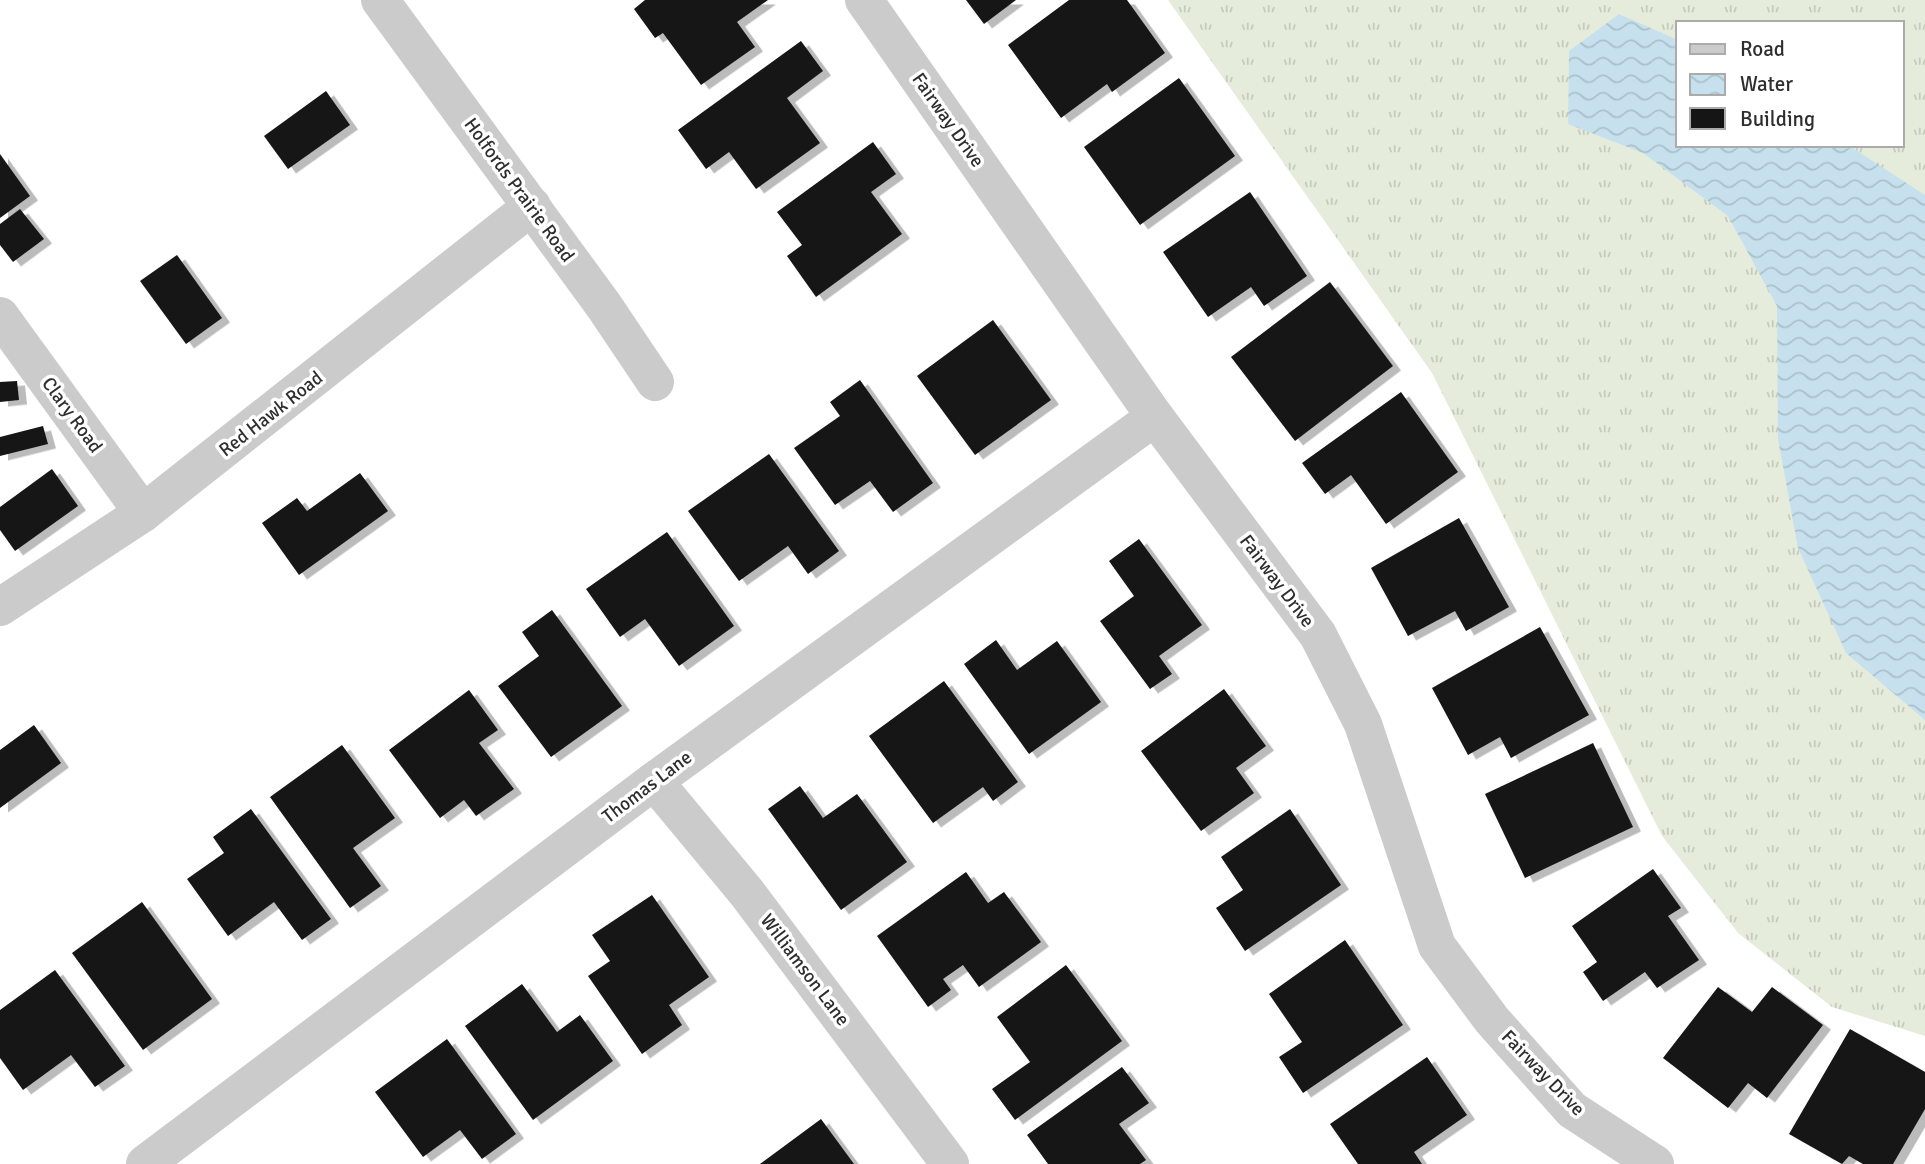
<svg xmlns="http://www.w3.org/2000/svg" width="1925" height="1164" viewBox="0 0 1925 1164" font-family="Signika,sans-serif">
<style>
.grass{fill:url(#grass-tufts);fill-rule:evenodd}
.water{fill:url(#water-waves)}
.building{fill:#151515;filter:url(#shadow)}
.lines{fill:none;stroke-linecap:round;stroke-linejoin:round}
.minor{stroke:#cbcbcb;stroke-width:38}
.labels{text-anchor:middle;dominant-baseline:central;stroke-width:7;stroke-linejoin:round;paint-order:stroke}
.street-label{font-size:19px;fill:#2e2e2e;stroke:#fff}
</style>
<defs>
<pattern id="grass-tufts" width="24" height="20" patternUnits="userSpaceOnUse" patternTransform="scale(1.75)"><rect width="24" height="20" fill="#e5ecdb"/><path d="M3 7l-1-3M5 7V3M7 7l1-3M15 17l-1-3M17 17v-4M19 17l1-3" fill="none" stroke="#c5cbbc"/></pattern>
<pattern id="water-waves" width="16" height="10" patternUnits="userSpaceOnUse" patternTransform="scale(1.75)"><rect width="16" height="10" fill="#c6e1ed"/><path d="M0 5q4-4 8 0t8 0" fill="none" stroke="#aac1cc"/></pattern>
<filter id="shadow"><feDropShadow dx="8" dy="4.5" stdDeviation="0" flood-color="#0004"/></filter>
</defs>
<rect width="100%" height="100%" fill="#fff"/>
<path class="grass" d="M1168 0H1925V1036L1832 1007 1738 933 1662 836 1432 373ZM1678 23H1902V145H1678Z"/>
<polygon class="water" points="1619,14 1678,40 1678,145 1848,145 1925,195 1925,720 1846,653 1798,548 1778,439 1777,306 1728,216 1643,153 1568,124 1569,51"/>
<g class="building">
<polygon points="645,0 768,0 737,22 755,47 701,85 663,33 655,38 634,9"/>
<polygon points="966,0 1016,0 984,24"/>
<polygon points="1069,0 1127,0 1165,53 1112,92 1107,84 1061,118 1008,45"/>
<polygon points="801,41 823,71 787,98 820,143 756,189 729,152 706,169 678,130"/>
<polygon points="1179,78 1235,156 1140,225 1084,147"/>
<polygon points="326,91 350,125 288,169 264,136"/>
<polygon points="873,142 896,174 871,192 902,234 816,297 787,256 802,245 777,212"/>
<polygon points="0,154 30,196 0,218"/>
<polygon points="1250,192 1307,276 1264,306 1251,287 1208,317 1163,252"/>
<polygon points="20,209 44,239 13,262 0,245 0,224"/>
<polygon points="177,255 222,318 186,344 140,281"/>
<polygon points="1330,282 1393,366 1295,441 1231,357"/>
<polygon points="993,320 1051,400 975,455 917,376"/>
<polygon points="860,380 933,483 893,512 870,481 835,505 794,448 840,416 830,402"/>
<polygon points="17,381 19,400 0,402 0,382"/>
<polygon points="1401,392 1458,472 1386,524 1351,475 1325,494 1302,463"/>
<polygon points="43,426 48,444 0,456 0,437"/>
<polygon points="769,454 839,551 808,574 788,546 739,581 688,511"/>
<polygon points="52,469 78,506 15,551 0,530 0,507"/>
<polygon points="360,473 388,511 299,575 262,523 297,498 307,511"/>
<polygon points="1459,518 1509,607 1466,631 1455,611 1408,636 1371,568"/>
<polygon points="667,532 734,626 679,666 645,619 620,637 586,589"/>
<polygon points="1139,539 1202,625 1159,656 1172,674 1150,689 1100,621 1134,596 1109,561"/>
<polygon points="552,610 622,706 551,757 498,686 539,656 522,632"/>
<polygon points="1540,627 1589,715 1511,758 1500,737 1468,755 1432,688"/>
<polygon points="996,640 1017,670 1057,641 1101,702 1029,754 964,664"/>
<polygon points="944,681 1018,782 993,801 983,787 933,823 869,736"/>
<polygon points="1224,689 1266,746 1236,768 1254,793 1201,831 1141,751"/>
<polygon points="469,690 498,730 479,743 514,789 476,816 464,800 440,818 389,750"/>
<polygon points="34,725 61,763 0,808 0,750"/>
<polygon points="1593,743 1633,827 1525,878 1485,794"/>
<polygon points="342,745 395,818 353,848 381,886 350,908 270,797"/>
<polygon points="800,786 823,818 857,794 907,862 841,910 768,809"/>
<polygon points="251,809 331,919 302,940 274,902 228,936 187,879 224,853 213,837"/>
<polygon points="1290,809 1341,885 1245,951 1216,908 1243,890 1221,857"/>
<polygon points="1653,869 1681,908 1668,916 1699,960 1657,988 1645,972 1603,1001 1583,972 1597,962 1572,926"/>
<polygon points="966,872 988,903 1004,892 1041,942 979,987 963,965 943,979 951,990 928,1007 877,936"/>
<polygon points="652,895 709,977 669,1005 682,1025 642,1054 588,976 610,961 592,935"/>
<polygon points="142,902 212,999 143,1050 72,953"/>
<polygon points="1345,940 1403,1025 1303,1093 1279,1057 1302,1042 1269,994"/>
<polygon points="1066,965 1122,1041 1015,1120 992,1089 1030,1062 997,1017"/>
<polygon points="55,970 125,1066 95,1087 71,1055 23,1090 0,1058 0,1010"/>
<polygon points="522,984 557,1032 580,1015 613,1061 533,1120 465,1026"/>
<polygon points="1718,987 1752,1012 1772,987 1823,1025 1767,1098 1748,1083 1728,1108 1663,1058"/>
<polygon points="1850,1029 1925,1072 1925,1109 1893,1164 1863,1164 1849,1156 1842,1164 1789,1134"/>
<polygon points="447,1039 516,1134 482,1159 460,1130 423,1157 375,1092"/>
<polygon points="1427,1057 1467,1115 1414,1152 1422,1164 1358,1164 1330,1124"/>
<polygon points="1122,1067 1149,1103 1119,1124 1146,1160 1140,1164 1048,1164 1027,1135"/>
<polygon points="821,1119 854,1164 760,1164"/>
</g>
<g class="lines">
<g class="minor">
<polyline points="380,0 604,306 655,382"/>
<polyline points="864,0 1155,417 1318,635 1363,724 1437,946 1492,1020 1572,1110 1655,1164"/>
<polyline points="0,316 143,513"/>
<polyline points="0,607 143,513 532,206"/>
<polyline points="654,781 747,893 950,1164"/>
<polyline points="145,1164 654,781 1155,417"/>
</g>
</g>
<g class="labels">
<g class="street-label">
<text transform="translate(948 120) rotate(55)">Fairway Drive</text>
<text transform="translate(519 190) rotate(54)">Holfords Prairie Road</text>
<text transform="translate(271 414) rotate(-38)">Red Hawk Road</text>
<text transform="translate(72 415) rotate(54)">Clary Road</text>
<text transform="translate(1277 581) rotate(53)">Fairway Drive</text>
<text transform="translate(647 787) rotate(-37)">Thomas Lane</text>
<text transform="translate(805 970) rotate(53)">Williamson Lane</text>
<text transform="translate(1543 1073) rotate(46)">Fairway Drive</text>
</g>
</g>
<rect x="1676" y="21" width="228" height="126" fill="#ffffff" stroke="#ababab" stroke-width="2"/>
<rect x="1690" y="44" width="35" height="10" fill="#cbcbcb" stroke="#ababab" stroke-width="2"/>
<text x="1740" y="56" font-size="21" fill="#2e2e2e">Road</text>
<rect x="1690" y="74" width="35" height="21" fill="url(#water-waves)" stroke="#ababab" stroke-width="2"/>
<text x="1740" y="91" font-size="21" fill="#2e2e2e">Water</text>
<rect x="1690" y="108" width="35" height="21" fill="#151515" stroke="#ababab" stroke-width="2"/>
<text x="1740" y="126" font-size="21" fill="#2e2e2e">Building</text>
</svg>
